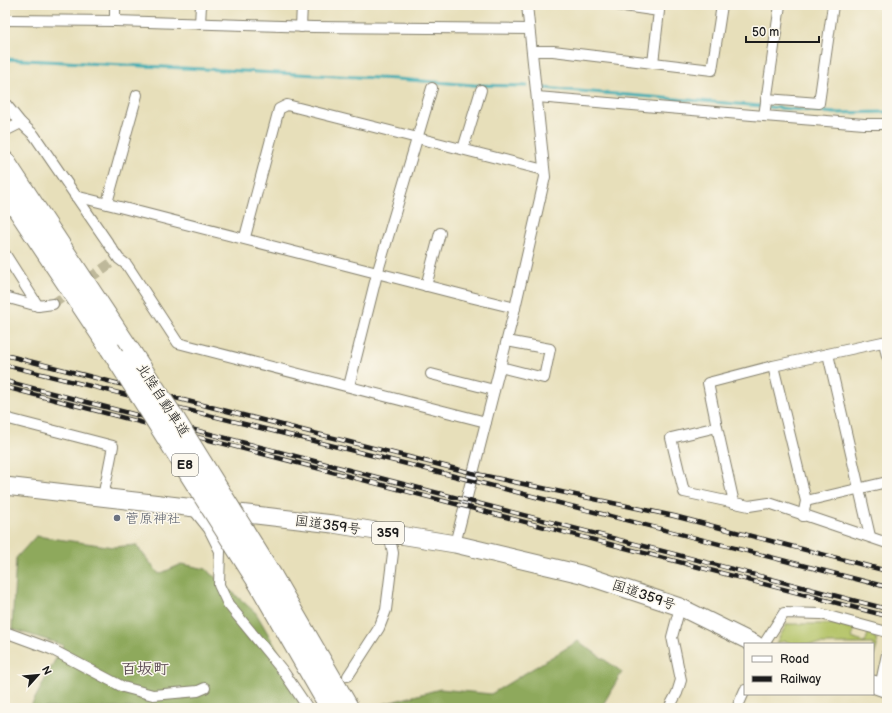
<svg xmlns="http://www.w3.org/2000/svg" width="892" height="713" viewBox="0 0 892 713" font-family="'Balsamiq Sans','Klee One',sans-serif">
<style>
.green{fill:#b3c366;stroke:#687041}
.forest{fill:#8ea95b;stroke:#55623c}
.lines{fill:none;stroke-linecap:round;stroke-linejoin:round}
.stream{stroke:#39abb2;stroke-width:3}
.minor-tunnel{stroke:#beb89a;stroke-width:10;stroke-dasharray:10 5;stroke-linecap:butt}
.minor-casing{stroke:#827e6b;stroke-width:12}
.trunk-casing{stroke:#827e6b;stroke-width:19}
.motorway-casing{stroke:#827e6b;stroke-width:21}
.minor{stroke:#fff;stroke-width:10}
.trunk{stroke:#fff;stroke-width:17}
.motorway{stroke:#fff;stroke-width:19}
.rail-casing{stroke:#1c1c1c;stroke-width:4.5}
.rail{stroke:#fbf7ec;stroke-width:3;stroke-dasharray:9;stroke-linecap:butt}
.motorway-bridge-casing{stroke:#827e6b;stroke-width:21;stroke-linecap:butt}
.motorway-bridge{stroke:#fff;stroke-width:19}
.worship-dot{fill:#6b7280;stroke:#fbf7ec;stroke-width:1.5}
.labels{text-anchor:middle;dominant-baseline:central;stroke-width:3;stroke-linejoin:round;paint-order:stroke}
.shield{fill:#fbf7ec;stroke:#5f5e5a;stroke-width:1}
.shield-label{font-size:13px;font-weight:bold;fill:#1c1c1c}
.street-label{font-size:14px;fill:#1c1c1c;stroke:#fbf7ec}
.worship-label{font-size:14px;fill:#5b616d;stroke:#fbf7ec;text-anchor:start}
.quarter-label{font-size:16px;font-weight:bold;fill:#5f4f57;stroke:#fbf7ec}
</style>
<rect width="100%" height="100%" fill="#fbf7ec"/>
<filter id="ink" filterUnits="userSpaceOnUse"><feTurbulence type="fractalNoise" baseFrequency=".025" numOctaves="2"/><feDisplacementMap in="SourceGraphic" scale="8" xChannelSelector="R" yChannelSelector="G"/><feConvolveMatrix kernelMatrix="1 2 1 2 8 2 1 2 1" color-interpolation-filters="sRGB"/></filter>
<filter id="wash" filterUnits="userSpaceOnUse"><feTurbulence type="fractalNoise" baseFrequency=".012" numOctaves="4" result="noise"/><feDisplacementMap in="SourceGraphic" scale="16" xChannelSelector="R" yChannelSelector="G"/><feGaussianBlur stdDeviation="0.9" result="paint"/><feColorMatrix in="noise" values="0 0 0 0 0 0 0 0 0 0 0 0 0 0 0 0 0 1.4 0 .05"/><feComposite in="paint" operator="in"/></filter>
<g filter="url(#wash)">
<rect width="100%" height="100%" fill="#e7dfba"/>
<polygon class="green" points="787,624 834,624 855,627 852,638 865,643 869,631 875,633 877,646 873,659 873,644 792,644 786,641 776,643"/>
<g class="forest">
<polygon points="36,536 114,547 136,545 159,574 182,564 206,569 256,613 311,708 30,708 63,645 12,629 16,558"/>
<polygon points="578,641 622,672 601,708 377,708 376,706 440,689 491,694"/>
</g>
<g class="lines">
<g class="stream">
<polyline points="5,59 397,79 474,85 527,86"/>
<polyline points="543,88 761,106"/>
<polyline points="769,107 835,113 887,112"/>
</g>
</g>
</g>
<g filter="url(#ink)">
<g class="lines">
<polyline class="minor-tunnel" points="53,304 111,263"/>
<g class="minor-casing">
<g id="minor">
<polyline points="617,5 659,11 653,63"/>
<polyline points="780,5 764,116 864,124 887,124"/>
<polyline points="5,20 115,21 313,27 529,29"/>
<polyline points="115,21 115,5"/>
<polyline points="200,24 201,5"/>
<polyline points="301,27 302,5"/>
<polyline points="532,51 553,51 712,70 722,5"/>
<polyline points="537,97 764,116"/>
<polyline points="766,99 819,103 833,5"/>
<polyline points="5,103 21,123 34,135 119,259 127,265 178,343 486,422"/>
<polyline points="9,129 21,123"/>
<polyline points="463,149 481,90"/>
<path d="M75 196C222 232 368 272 515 308"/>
<polyline points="107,203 137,95"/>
<polyline points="245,237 279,109 287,105 544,170"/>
<polyline points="5,254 38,306"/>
<polyline points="426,286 440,233"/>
<polyline points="5,297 38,306 53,304"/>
<polyline points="887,341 773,366 708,383 717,427 671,438 684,492 749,506 769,503 887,543"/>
<polyline points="884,342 887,356"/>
<polyline points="828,354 870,536"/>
<polyline points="773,366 806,501 803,516"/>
<polyline points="500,367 544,378 550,349 507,341"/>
<polyline points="431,374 494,390"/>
<polyline points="349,386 377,274 432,88"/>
<polyline points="5,418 113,446 103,497"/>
<polyline points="717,427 734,503"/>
<polyline points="806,501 887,482"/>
<polyline points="193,509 209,529 220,551 219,585 228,604 283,671 308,708"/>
<polyline points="455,544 515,308 545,177 527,5"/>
<polyline points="5,632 51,649 123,687 153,695 198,691 205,688"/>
<polyline points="764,644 784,613 821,614 887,632"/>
<polyline points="348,676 379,628 386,610 393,553 389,534"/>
<polyline points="880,687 887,654"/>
<polyline points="669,708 677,693 681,680 672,637 680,607"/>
<polyline points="737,708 745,690"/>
</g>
</g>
<g class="trunk-casing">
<g id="trunk">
<polyline points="5,486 333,524 455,544 581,574 680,607 755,644"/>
<polyline points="873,684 887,689"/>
</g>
</g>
<g class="motorway-casing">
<g id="motorway">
<polyline points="5,161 132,353"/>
<polyline points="5,191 110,349"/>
<polyline points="272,575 349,708"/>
<polyline points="258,583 330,708"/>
</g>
</g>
<use href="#minor" class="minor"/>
<use href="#trunk" class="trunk"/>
<use href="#motorway" class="motorway"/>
<g class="rail-casing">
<g id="rail">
<polyline points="5,355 472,473 674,516 887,571"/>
<polyline points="5,365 403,463 887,587"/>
<polyline points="5,381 887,609"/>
<polyline points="5,387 887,616"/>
</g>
</g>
<use href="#rail" class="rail"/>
<g class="motorway-bridge-casing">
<g id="motorway-bridge">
<polyline points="110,349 258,583"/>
<polyline points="132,353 174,417 272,575"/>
</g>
</g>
<use href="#motorway-bridge" class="motorway-bridge"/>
</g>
</g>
<circle class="worship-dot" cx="117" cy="518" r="4"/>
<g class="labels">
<g class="shield">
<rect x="172" y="454" width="26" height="22" rx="3"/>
<rect x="372" y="522" width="32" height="22" rx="3"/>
</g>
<g class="shield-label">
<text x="185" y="465">E8</text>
<text x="388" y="533">359</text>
</g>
<g class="street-label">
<text transform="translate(163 400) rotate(57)">北陸自動車道</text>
<text transform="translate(328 525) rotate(8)">国道359号</text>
<text transform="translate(644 595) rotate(19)">国道359号</text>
</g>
<g class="worship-label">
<text x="125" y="518">菅原神社</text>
</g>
<g class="quarter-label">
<text x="145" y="669">百坂町</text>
</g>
</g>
<rect width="892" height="713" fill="none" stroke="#fbf7ec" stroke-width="20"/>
<rect x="744" y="643" width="130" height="52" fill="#fbf7ec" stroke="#a29f99"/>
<rect x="752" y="656" width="20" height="6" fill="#ffffff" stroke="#a29f99"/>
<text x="780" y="663" font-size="12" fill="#1c1c1c">Road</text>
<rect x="752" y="676" width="20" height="6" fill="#1c1c1c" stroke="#a29f99"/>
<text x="780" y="683" font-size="12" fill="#1c1c1c">Railway</text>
<g transform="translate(38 675) rotate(63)" stroke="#fbf7ec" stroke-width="3" paint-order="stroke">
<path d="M0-3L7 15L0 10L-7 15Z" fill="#1c1c1c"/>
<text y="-6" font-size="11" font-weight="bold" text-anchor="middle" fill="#1c1c1c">N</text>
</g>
<path d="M746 36v6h73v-6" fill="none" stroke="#1c1c1c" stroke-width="2"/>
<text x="752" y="36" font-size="12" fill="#1c1c1c" stroke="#fbf7ec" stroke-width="3" paint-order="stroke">50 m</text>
</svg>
